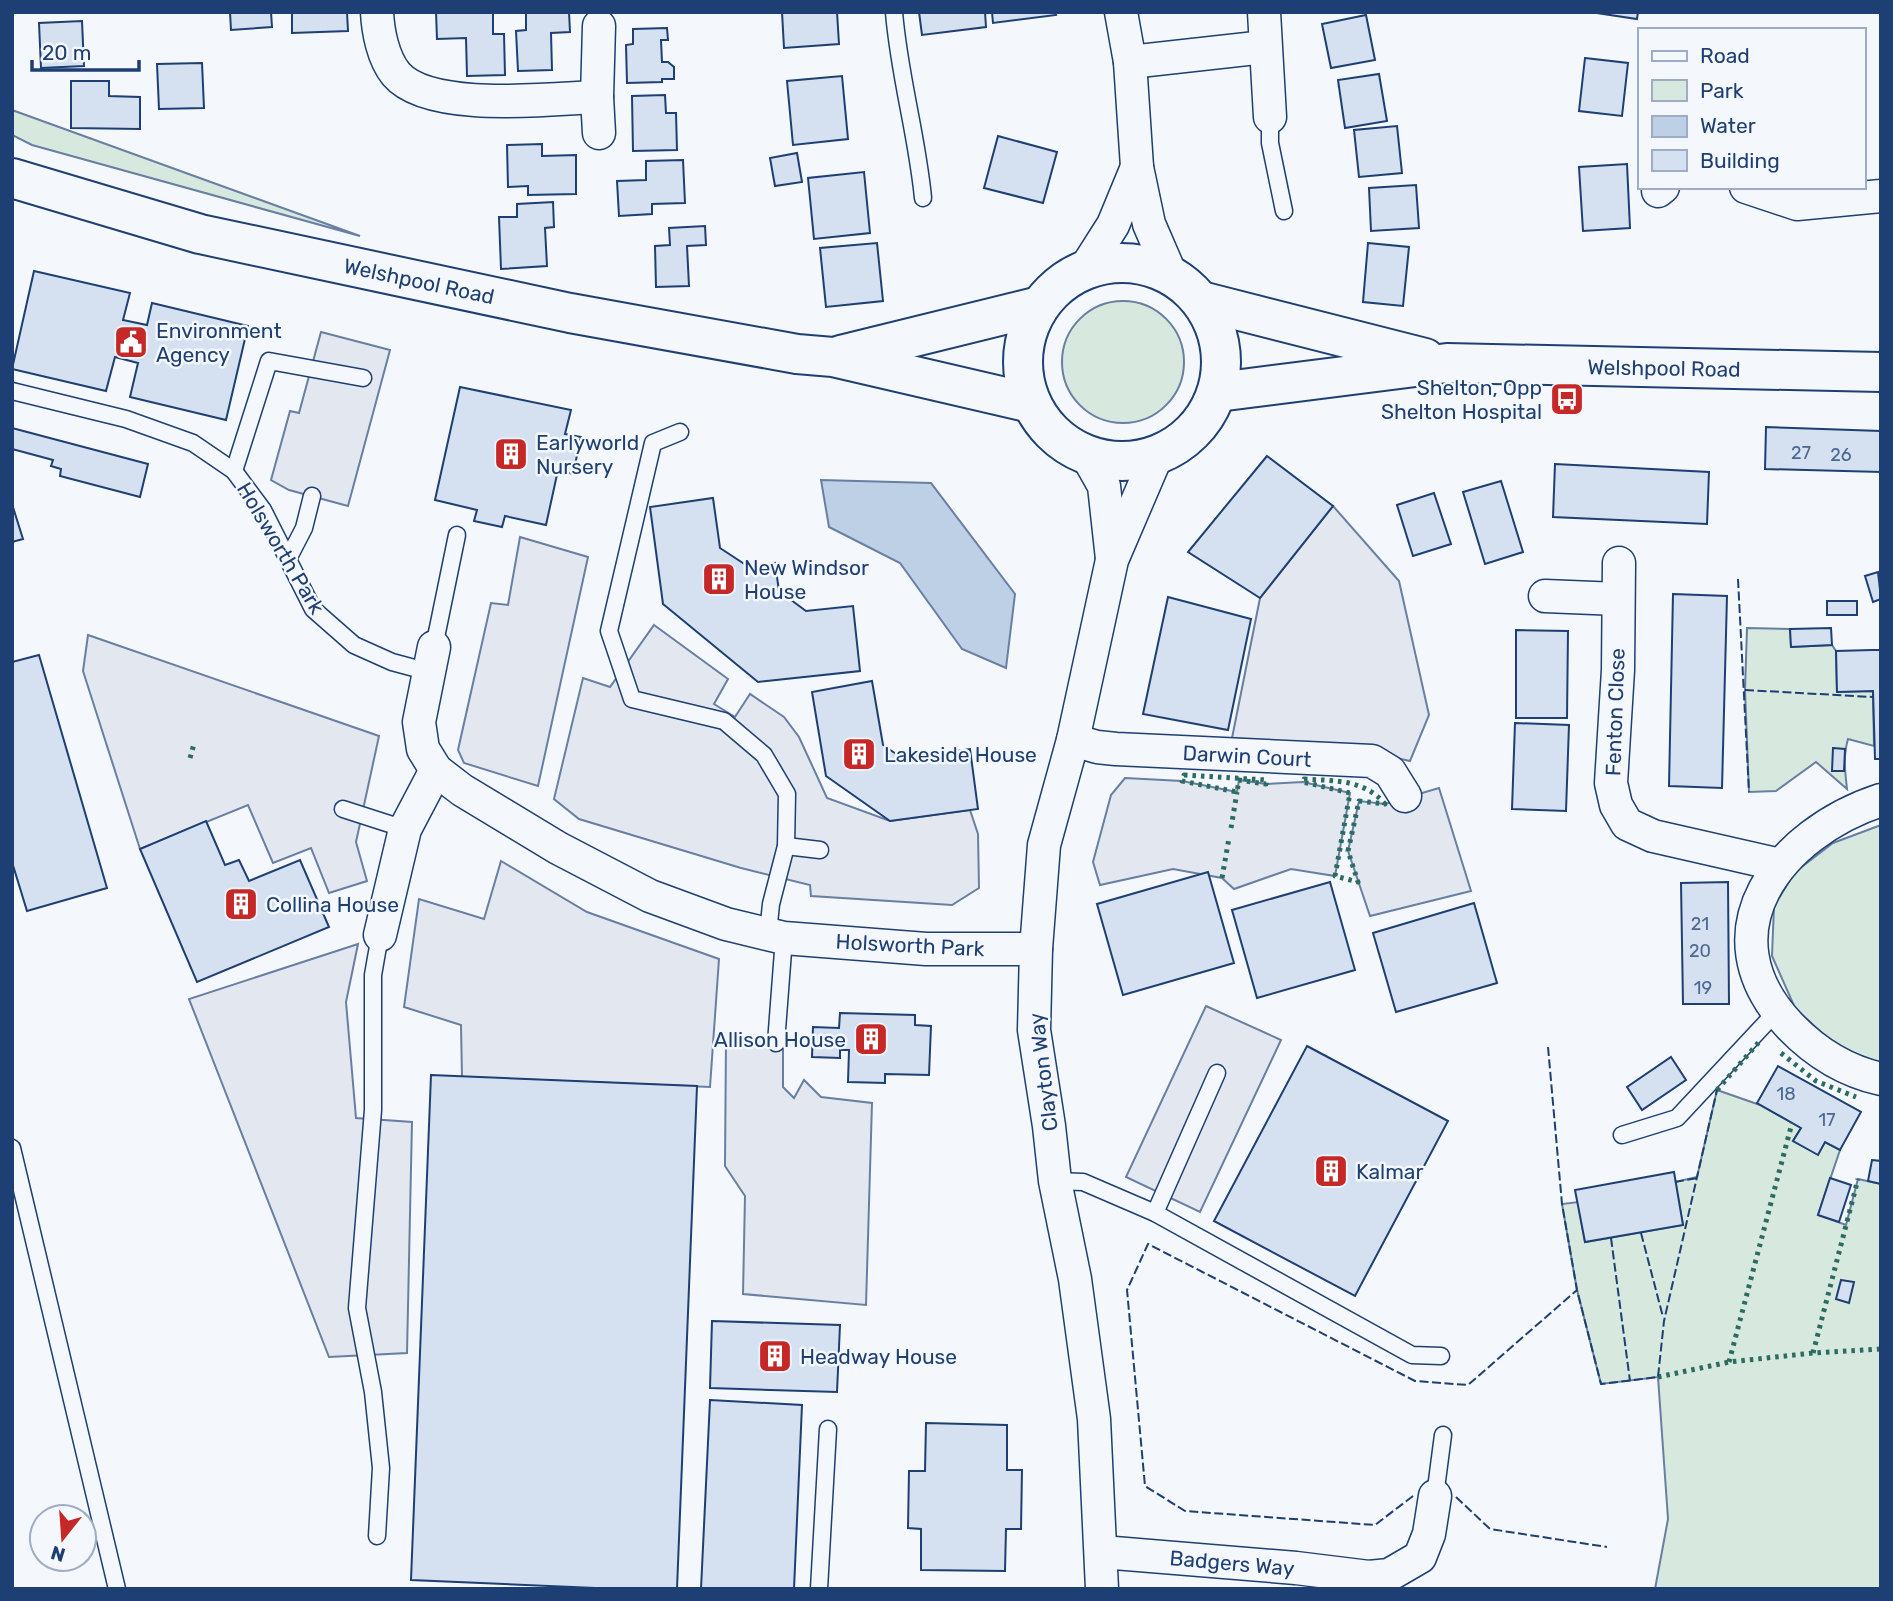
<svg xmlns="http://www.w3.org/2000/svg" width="1893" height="1601" viewBox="0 0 1893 1601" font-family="Rubik,sans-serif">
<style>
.green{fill:#d7e8df;stroke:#687fa3;stroke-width:2}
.parking{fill:#e3e8f0;stroke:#687fa3;stroke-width:2}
.water{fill:#bed0e5;stroke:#687fa3;stroke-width:2}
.building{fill:#d5e0f0;stroke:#1d3f73;stroke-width:2}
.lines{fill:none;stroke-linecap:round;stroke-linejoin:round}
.lane-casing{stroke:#1d3f73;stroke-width:19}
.street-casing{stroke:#1d3f73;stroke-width:35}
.primary-casing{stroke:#1d3f73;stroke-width:42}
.lane{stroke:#f4f7fb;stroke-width:16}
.street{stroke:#f4f7fb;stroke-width:32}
.primary{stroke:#f4f7fb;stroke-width:38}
.hedge{stroke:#2c6c60;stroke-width:5;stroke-dasharray:3.5 5;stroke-linecap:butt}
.fence{stroke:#1d3f73;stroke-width:2;stroke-dasharray:9 3.5;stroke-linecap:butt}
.labels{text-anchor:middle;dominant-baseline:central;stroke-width:5;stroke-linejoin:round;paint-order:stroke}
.number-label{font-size:18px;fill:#4b6792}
.street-label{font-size:21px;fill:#1d3f73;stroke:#f4f7fb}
.poi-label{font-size:21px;fill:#1d3f73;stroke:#f4f7fb;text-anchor:start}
</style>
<rect width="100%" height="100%" fill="#f4f7fb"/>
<g class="green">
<polygon points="12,110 360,236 32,145 12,135"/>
<circle cx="1123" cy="362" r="61"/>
<path d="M1747 628 1790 629 1791 647 1832 645 1836 651 1837 692 1873 691 1874 746 1848 739C1843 756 1845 772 1847 789L1816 762 1776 791 1749 792 1745 690Z"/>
<polygon points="1881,825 1881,1064 1836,1046 1795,1008 1772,956 1774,906 1795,872 1833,843"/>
<polygon points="1717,1090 1760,1105 1801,1128 1793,1141 1818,1154 1825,1142 1840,1150 1818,1215 1846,1225 1858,1179 1881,1184 1881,1589 1655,1589 1668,1519 1658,1377 1601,1384 1577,1290 1562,1204 1578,1202 1585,1242 1683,1225 1675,1182 1697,1177"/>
</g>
<g class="parking">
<polygon points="321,332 390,350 348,506 289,490 271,480 290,411 299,413"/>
<polygon points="1333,506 1399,581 1429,715 1410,761 1347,747 1232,738 1260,598"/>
<polygon points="520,537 588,557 538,786 464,763 458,750 491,603 508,605"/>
<polygon points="654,625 728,679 714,704 735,717 750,694 784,717 799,737 827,798 890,821 970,810 978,834 979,888 952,905 811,896 810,885 741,868 579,819 554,799 583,678 610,687"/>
<polygon points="88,635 379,736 356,842 367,881 329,893 311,848 273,863 248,805 140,849 83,671"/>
<polygon points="1125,778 1182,781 1237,792 1239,780 1266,784 1303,782 1350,793 1335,876 1291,869 1234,889 1222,878 1173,869 1100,885 1093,862 1111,795"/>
<polygon points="1439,788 1471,891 1370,916 1348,851 1359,801 1385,804"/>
<polygon points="501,861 587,912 719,959 710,1087 462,1077 461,1025 404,1007 419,899 484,919"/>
<polygon points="358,944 346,1002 356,1118 412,1122 407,1353 329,1357 189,999"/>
<polygon points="1206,1006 1281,1040 1200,1212 1126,1177"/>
<polygon points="783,1038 783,1087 794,1098 804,1080 821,1097 872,1103 866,1305 743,1294 745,1196 725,1166 726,1040"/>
</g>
<polygon class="water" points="821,480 931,483 1015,594 1006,668 962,649 900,563 829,527"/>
<g class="building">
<polygon points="230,12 271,12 272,27 231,30"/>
<polygon points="292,12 347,12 348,31 292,33"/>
<polygon points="436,12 493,12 493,34 504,34 505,75 467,76 466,38 437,39"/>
<polygon points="526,12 569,12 570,32 551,33 552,70 518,71 516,31 526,30"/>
<polygon points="782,12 837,12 839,44 784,48"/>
<polygon points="919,12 985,12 986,27 922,35"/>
<polygon points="992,12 1055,12 1056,15 993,23"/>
<polygon points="1590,12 1638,12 1637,19"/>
<polygon points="1366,15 1375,60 1331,68 1322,24"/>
<polygon points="82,21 84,66 41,68 39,23"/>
<polygon points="667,28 668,40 661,40 662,62 668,62 674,67 674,79 662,79 662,82 627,83 626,45 633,44 633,29"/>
<polygon points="1585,58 1628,63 1622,116 1579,111"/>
<polygon points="202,63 204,108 159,109 157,64"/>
<polygon points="1379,74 1387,121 1345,128 1338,80"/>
<polygon points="842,76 848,139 793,145 787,81"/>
<polygon points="71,81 109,81 109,96 140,97 140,129 71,128"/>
<polygon points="665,95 666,113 676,113 677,150 633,151 632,96"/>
<polygon points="1397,126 1402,173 1359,177 1354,130"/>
<polygon points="998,136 1057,152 1043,203 984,188"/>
<polygon points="542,144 542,156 576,155 576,194 528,195 528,186 508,187 507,145"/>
<polygon points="797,153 802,182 775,186 770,158"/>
<polygon points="683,160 685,203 652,204 652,214 619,216 617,181 646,180 646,161"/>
<polygon points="1627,164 1630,228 1583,231 1579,167"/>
<polygon points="864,172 870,233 814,239 808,178"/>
<polygon points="1416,185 1419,228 1371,231 1369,188"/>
<polygon points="553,202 554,227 545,228 547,266 501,269 499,217 517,217 517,204"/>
<polygon points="705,226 706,245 687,246 689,286 656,287 655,246 670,245 669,228"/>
<polygon points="877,243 883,301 826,307 820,248"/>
<polygon points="1368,243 1409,247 1403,306 1363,302"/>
<polygon points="34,271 130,293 123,320 147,325 152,303 248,326 226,420 130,397 138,363 115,357 106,391 12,369"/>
<polygon points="460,387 571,410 565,434 581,437 573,474 558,470 546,525 505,516 502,527 474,521 477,510 435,500"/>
<polygon points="1766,427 1881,431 1881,472 1765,469"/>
<polygon points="12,428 148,464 140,497 60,476 61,469 51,466 53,460 12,449"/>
<polygon points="1267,456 1333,506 1260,598 1188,552"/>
<polygon points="1555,464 1709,472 1707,524 1553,517"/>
<polygon points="1501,481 1523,552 1485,564 1463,492"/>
<polygon points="1434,493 1451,544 1413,556 1397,505"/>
<polygon points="713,498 720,548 749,567 775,563 779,591 806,611 853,606 860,671 758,682 663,604 650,507"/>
<polygon points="12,504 23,539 12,542"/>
<polygon points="1878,572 1881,599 1873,602 1865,576"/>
<polygon points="1673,594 1727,596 1722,788 1669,786"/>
<polygon points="1168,597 1251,619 1228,730 1143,714"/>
<rect x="1827" y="601" width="30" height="14"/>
<polygon points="1831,628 1832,645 1791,647 1790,629"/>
<polygon points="1516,630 1568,631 1567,718 1516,718"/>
<polygon points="1872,650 1881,650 1881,759 1875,759 1873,691 1837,692 1836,651"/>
<polygon points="39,655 107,888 27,911 12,862 12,662"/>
<polygon points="872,681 883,745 902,758 970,749 978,809 890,821 826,776 812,692"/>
<polygon points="1515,723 1569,725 1566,811 1512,809"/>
<polygon points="1833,748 1845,749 1844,771 1832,771"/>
<polygon points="206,821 225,865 239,860 249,881 300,860 329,927 197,982 140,849"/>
<polygon points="1208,872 1234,963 1123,995 1097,904"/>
<polygon points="1330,882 1355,970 1257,998 1232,910"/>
<polygon points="1728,882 1729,1004 1683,1004 1681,883"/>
<polygon points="1474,903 1497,983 1396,1012 1373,933"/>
<polygon points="840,1013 915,1015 915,1025 931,1026 929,1075 885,1074 885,1083 848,1082 849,1050 840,1050 840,1058 812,1057 813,1027 839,1028"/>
<polygon points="1307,1046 1448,1121 1355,1296 1214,1221"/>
<polygon points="1671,1057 1686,1080 1642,1110 1627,1087"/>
<polygon points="1778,1066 1861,1112 1840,1150 1825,1142 1818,1155 1793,1141 1801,1128 1757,1103"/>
<polygon points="431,1075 697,1086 677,1589 619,1589 411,1580"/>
<polygon points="1872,1160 1881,1161 1881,1184 1868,1181"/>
<polygon points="1674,1172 1683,1225 1585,1242 1575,1190"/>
<polygon points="1830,1178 1851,1185 1839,1222 1818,1215"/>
<polygon points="1841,1280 1854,1282 1849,1303 1836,1299"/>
<polygon points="712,1321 840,1325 837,1392 710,1388"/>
<polygon points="710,1400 802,1405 794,1589 701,1589"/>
<polygon points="926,1423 1007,1425 1007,1470 1022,1470 1021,1529 1006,1529 1005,1571 921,1570 921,1529 908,1528 909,1471 925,1471"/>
</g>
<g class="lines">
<g class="lane-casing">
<g id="lane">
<path d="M894 12C899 75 917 135 923 198"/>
<polyline points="1270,117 1270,143 1284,211"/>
<polyline points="12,391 126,419 193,443 234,471 263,510 313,609 354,645 392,662 429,672"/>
<polyline points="680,432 653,443 609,631 632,699 724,721 764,755 787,794 786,846 771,904 768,933"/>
<polyline points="234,471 269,361 363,378"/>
<polyline points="288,559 304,528 312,496"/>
<polyline points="434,647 457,535"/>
<polyline points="343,809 405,829"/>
<polyline points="786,846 820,850"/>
<polyline points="776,1043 784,938"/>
<polyline points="1622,1135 1677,1118 1777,1011"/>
<polyline points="12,1148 117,1589"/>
<polyline points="1055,1181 1083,1182 1155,1213 1217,1073"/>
<polyline points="1155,1213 1412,1355 1441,1356"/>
<polyline points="1435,1496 1443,1435"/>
<polyline points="377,1536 381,1468 373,1392 357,1308 373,1110 373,975 380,935"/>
<polyline points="819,1589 828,1429"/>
</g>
</g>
<g class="street-casing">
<g id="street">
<path d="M377 12C378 32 383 58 396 74 429 113 549 99 597 97"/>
<polyline points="1121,12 1130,62 1137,167 1149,224 1171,275"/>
<polyline points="1264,12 1270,117"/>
<polyline points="1130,62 1265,47"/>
<polyline points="599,133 597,97 599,26"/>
<polyline points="1746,187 1797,204 1881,196"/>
<polyline points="1658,191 1663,187"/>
<polyline points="1085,269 1113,225 1137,167"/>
<polyline points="1086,454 1104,486 1112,559"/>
<polyline points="1619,563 1618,670 1611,783 1616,805 1627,824 1653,836 1780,865"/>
<polyline points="1545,596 1618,599"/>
<polyline points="434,647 419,722 423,749 436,770 462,790 558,848 650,896 726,924 784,938 926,949 1036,949"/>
<polyline points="1073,740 1097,747 1116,749 1372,761 1390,772 1405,796"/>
<path d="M1881 800C1780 833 1701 932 1790 1026 1815 1052 1845 1071 1881 1079"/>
<polyline points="380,935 405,829 436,770"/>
<polyline points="1102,1552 1296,1568 1369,1577 1389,1575 1420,1557 1429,1534 1435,1496"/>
<polyline points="1102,1589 1094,1419 1075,1279 1055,1181 1049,1126 1034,1030 1036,949 1044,845 1073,740 1112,560 1157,455"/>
</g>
</g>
<g class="primary-casing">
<g id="primary">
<polyline points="12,178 200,234 570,313 797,354 833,357 1031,403"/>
<circle cx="1122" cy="362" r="99"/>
<polyline points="1201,301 1425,358"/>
<polyline points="841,355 1040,306"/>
<polyline points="1218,392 1447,363 1881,372"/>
</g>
</g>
<use href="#lane" class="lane"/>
<use href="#street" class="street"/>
<use href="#primary" class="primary"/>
<g class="hedge">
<polyline points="190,758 194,744"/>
<polygon points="1184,775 1266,780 1266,784 1239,780 1237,792 1182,781"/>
<path d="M1304 779C1334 781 1364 779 1385 804L1359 801 1348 851 1358 882 1335 876 1350 793 1303 782Z"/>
<polyline points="1231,828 1237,792"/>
<polyline points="1222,878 1229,838"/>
<polyline points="1781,1053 1816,1081 1856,1097"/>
<polyline points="1717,1090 1759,1042"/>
<polyline points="1813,1353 1858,1179"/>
<polyline points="1729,1362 1792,1123"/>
<polyline points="1658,1377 1729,1362 1813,1353 1881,1349"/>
</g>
<g class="fence">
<polyline points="1738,579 1749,792"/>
<polyline points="1745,690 1873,697"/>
<polyline points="1548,1047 1562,1204 1577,1290 1601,1384 1658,1377 1664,1321 1717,1090"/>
<polyline points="1675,1182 1697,1178"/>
<polyline points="1641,1233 1663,1317"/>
<polyline points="1611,1238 1630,1381"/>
<polyline points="1413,1496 1375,1525 1185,1511 1145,1486 1127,1290 1148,1244 1415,1381 1468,1385 1577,1290"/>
<polyline points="1456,1497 1490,1529 1607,1547"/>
</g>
</g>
<defs>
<g id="civic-square" transform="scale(1.75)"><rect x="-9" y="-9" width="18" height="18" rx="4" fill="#c62828" stroke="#f4f7fb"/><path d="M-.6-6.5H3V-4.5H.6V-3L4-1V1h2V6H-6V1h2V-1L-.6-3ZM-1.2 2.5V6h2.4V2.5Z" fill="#fff"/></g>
<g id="bus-square" transform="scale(1.75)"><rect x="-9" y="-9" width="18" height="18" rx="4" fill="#c62828" stroke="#f4f7fb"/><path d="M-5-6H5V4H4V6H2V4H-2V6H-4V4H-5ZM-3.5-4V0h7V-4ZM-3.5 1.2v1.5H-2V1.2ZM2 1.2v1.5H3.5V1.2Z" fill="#fff"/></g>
<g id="building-square" transform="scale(1.75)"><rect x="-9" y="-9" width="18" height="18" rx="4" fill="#c62828" stroke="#f4f7fb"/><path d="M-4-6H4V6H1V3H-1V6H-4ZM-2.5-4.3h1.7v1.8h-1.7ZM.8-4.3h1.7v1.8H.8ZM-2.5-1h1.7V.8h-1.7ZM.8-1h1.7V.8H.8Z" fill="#fff"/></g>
</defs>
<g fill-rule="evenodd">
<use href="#civic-square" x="131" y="342"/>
<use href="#bus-square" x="1567" y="399"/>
<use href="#building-square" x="511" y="454"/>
<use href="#building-square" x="719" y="579"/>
<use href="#building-square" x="859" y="754"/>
<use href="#building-square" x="241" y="904"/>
<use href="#building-square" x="871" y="1039"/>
<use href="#building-square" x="1331" y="1171"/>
<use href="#building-square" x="775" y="1356"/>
</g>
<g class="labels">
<g class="number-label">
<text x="1801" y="453">27</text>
<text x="1841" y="455">26</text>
<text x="1700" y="924">21</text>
<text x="1700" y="951">20</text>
<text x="1703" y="988">19</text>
<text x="1786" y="1094">18</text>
<text x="1827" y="1120">17</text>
</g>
<g class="street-label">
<text transform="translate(419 281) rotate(12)">Welshpool Road</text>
<text transform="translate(1664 368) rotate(1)">Welshpool Road</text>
<text transform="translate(281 548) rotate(59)">Holsworth Park</text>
<text transform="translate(1615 712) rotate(-88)">Fenton Close</text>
<text transform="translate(1247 756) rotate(3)">Darwin Court</text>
<text transform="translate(910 945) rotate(3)">Holsworth Park</text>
<text transform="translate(1043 1072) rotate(-97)">Clayton Way</text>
<text transform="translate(1232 1563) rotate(5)">Badgers Way</text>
</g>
<g class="poi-label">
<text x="156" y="330">Environment<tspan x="156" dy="24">Agency</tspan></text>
<text x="1542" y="387" text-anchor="end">Shelton, Opp<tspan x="1542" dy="24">Shelton Hospital</tspan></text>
<text x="536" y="442">Earlyworld<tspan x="536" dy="24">Nursery</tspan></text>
<text x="744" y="567">New Windsor<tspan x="744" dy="24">House</tspan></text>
<text x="884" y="754">Lakeside House</text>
<text x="266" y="904">Collina House</text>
<text x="846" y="1039" text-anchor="end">Allison House</text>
<text x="1356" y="1171">Kalmar</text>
<text x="800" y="1356">Headway House</text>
</g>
</g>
<rect width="1893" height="1601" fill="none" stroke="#1d3f73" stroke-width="28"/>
<rect x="1638" y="28" width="228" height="161" fill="#f4f7fb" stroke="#9eadc5" stroke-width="2"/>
<rect x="1652" y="51" width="35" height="10" fill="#f4f7fb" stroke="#9eadc5" stroke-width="2"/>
<text x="1700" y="63" font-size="21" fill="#1d3f73">Road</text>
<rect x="1652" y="80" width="35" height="21" fill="#d7e8df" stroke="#9eadc5" stroke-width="2"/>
<text x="1700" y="98" font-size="21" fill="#1d3f73">Park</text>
<rect x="1652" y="116" width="35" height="21" fill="#bed0e5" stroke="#9eadc5" stroke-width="2"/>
<text x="1700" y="133" font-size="21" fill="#1d3f73">Water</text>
<rect x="1652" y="150" width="35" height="21" fill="#d5e0f0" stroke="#9eadc5" stroke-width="2"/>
<text x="1700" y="168" font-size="21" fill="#1d3f73">Building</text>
<g transform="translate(63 1538) rotate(197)"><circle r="33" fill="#f4f7fb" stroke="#9eadc5" stroke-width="2"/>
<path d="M0-5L12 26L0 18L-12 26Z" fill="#c62828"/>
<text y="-10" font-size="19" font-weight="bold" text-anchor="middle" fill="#1d3f73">N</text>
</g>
<path d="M32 60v10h107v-10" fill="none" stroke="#1d3f73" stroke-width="3.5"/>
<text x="42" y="60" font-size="21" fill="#1d3f73" stroke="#f4f7fb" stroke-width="5" paint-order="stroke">20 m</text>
</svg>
